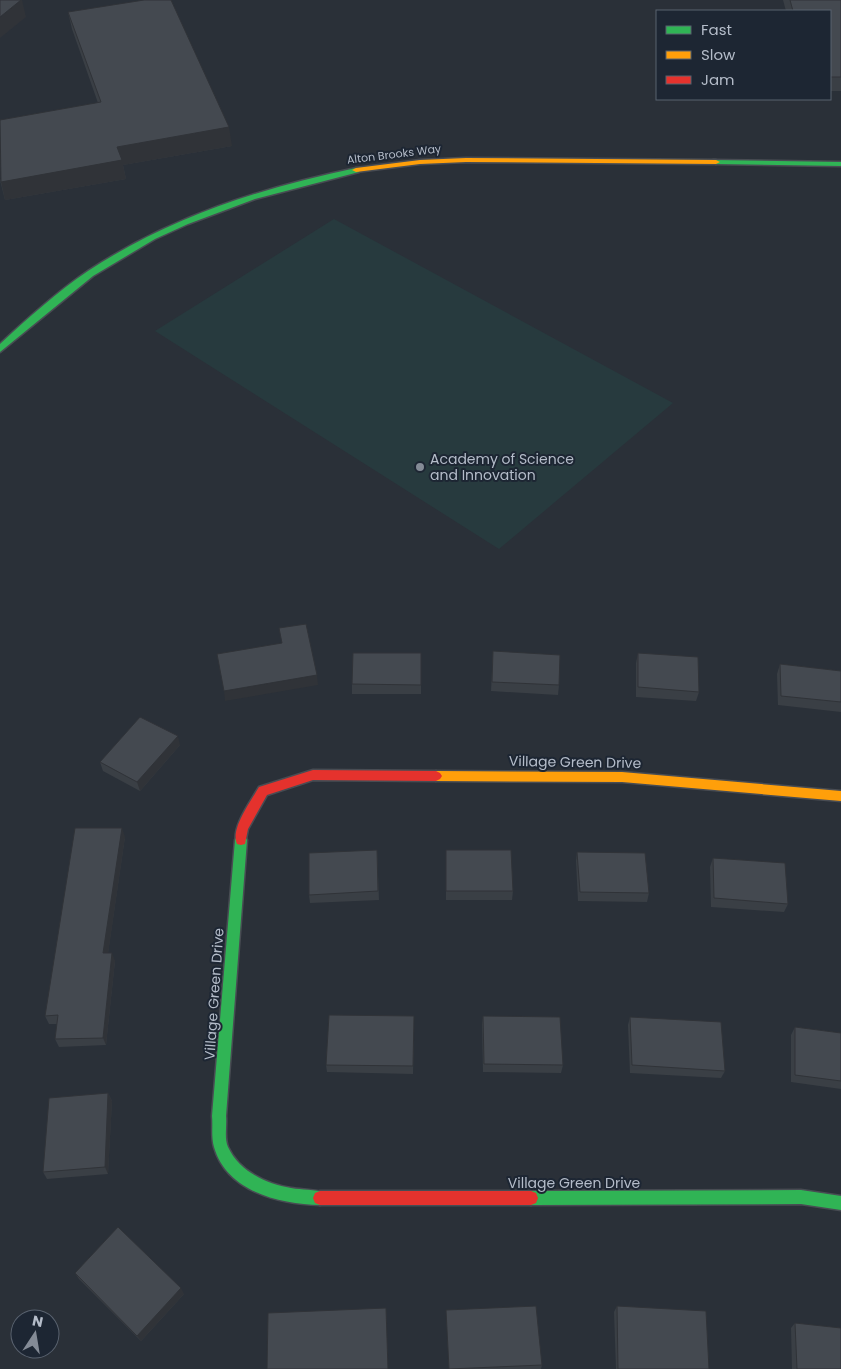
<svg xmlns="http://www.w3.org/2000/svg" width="841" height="1369" viewBox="0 0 841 1369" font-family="Poppins,sans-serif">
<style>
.green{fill:#273a3e}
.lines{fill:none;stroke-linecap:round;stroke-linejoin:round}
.fast-casing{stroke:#484c53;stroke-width:3}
.slow-casing{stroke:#484c53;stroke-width:3}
.jam-casing{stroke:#484c53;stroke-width:3}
.fast{fill:#30b455;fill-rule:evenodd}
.slow{fill:#ff9f0a;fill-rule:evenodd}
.jam{fill:#e5322d;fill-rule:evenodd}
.wall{fill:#3a3f45}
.shaded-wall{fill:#303338}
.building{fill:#444950;stroke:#303338}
.poi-dot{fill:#848b96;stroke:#1d2633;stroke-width:2}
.labels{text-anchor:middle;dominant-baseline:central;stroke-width:4;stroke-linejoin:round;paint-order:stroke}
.far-street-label{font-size:11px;fill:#b4bcc9;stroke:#1d2633}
.poi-label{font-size:14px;fill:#b4bcc9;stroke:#1d2633;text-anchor:start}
.street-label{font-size:14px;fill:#b4bcc9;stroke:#1d2633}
</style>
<rect width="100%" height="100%" fill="#2a3038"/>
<polygon class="green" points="334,219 673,403 499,549 155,331"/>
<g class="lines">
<g class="fast-casing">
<g id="fast">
<polygon points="713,160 841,162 841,166 716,164 712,162"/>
<path d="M356 168 360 170 359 172 255 199 188 224 155 239 93 276 0 352V344C28 318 57 292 88 271 170 217 261 188 356 168Z"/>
<path d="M241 835 245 836 247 840 226 1116C227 1126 224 1138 228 1147 239 1171 266 1184 291 1188 302 1190 315 1189 325 1193L327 1198 325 1203 320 1205C280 1204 227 1192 214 1147 211 1137 213 1126 212 1116L235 840 237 836Z"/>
<polygon points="801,1190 841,1196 841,1210 801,1204 531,1205 526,1203 524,1198 526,1193 531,1191"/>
</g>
</g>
<g class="slow-casing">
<g id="slow">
<polygon points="466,158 716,160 720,162 716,164 466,162 420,164 356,172 352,170 356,168 420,160"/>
<polygon points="436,771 622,772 841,791 841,801 622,782 436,781 432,779 430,776 432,773"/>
</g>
</g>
<g class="jam-casing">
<g id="jam">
<path d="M313 770 436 771 440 773 442 776 440 779 436 781 313 780 267 795 248 829 245 844 241 845 237 844C230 829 251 801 259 787Z"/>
<polygon points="320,1191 531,1191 536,1193 538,1198 536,1203 531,1205 320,1205 315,1203 313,1198 315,1193"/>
</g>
</g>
<use href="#fast" class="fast"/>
<use href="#slow" class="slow"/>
<use href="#jam" class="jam"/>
</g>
<g class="wall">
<polygon points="783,0 841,0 841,91 830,91 830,11 786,11"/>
<polygon points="68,12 232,146 123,165 126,179 5,200 0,180 98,103 72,29"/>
<polygon points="493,651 559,685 558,695 491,691"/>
<polygon points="421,653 421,694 352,694 352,684"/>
<polygon points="638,653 699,692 696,701 636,697 636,663"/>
<polygon points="780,664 841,671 841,712 778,705 777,674"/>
<polygon points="180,745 140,791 103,771 100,762"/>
<polygon points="125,837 108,953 115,961 106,1045 59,1047 55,1039 57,1024 49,1024 45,1016"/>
<polygon points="377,850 379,900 310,903 309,895"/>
<polygon points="446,850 513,891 512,900 446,900"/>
<polygon points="577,852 649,893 647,902 578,901 576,861"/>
<polygon points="713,858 788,904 784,912 711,907 710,867"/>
<polygon points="414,1016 413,1074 327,1072 326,1065"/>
<polygon points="483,1016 563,1065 561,1073 483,1072 482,1024"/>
<polygon points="630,1017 725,1071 721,1078 630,1073 628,1025"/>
<polygon points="795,1027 841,1033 841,1089 791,1082 791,1035"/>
<polygon points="108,1093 112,1101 108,1174 47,1179 43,1172"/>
<polygon points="75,1273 184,1294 141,1341 79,1279"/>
<polygon points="617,1306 709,1369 616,1369 614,1312"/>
<polygon points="446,1310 542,1365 541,1369 449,1369"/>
<polygon points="795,1323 841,1369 792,1369 791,1328"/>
</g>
<g class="shaded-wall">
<polygon points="21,0 22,0 26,17 0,38 0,17"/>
<polygon points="229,127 232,146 123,165 126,179 5,200 1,182 117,147"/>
<polygon points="317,675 318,685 225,701 224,691"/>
<polygon points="178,736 180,745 140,791 137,782"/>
<polygon points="122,828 125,837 107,961 103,953"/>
<polygon points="112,953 115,961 106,1045 103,1038"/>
<polygon points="108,1093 112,1101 108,1174 105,1167"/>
<polygon points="181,1288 184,1294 141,1341 137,1336"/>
</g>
<g class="building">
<polygon points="0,0 21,0 0,17"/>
<polygon points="144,0 171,0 229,127 117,147 122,160 1,182 0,120 101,102 68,12"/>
<polygon points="790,0 841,0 841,77 830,77 830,11 793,11"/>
<polygon points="306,624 317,675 224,691 217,654 282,643 279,628"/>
<polygon points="493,651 560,655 559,685 492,682"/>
<polygon points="353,653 421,653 421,685 352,684"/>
<polygon points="638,653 698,657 699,692 638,687"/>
<polygon points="780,664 841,671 841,702 781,696"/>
<polygon points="140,717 178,736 137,782 100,762"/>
<polygon points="75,828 122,828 103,953 112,953 103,1038 55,1039 58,1015 45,1016"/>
<polygon points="377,850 378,891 309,895 309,853"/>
<polygon points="446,850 511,850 513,891 446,891"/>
<polygon points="577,852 645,853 649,893 580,892"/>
<polygon points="713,858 785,863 788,904 714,898"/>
<polygon points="329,1015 414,1016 413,1066 326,1065"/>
<polygon points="483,1016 560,1017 563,1065 484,1064"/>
<polygon points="630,1017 721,1022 725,1071 632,1065"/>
<polygon points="795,1027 841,1033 841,1081 795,1075"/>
<polygon points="108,1093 105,1167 43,1172 49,1098"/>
<polygon points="118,1227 181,1288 137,1336 75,1273"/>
<polygon points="536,1306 542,1365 449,1369 446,1310"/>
<polygon points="617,1306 706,1311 709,1369 618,1369"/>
<polygon points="386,1308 388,1369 267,1369 268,1313"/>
<polygon points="795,1323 841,1328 841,1369 797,1369"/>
</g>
<circle class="poi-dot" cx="420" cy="467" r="5"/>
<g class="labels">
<g class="far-street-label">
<text transform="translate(394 154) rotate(-7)">Alton Brooks Way</text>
</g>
<g class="poi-label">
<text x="430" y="459">Academy of Science<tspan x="430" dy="16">and Innovation</tspan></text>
</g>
<g class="street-label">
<text transform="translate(575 762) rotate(1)">Village Green Drive</text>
<text transform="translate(214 994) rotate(-86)">Village Green Drive</text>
<text x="574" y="1183">Village Green Drive</text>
</g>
</g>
<rect x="656" y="10" width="175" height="90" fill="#1d2633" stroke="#59626f"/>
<rect x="666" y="26" width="25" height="8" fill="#30b455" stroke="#59626f"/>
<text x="701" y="35" font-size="15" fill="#b4bcc9">Fast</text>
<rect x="666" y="51" width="25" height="8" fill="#ff9f0a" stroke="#59626f"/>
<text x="701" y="60" font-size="15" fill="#b4bcc9">Slow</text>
<rect x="666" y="76" width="25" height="8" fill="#e5322d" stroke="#59626f"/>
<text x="701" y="85" font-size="15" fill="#b4bcc9">Jam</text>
<g transform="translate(35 1334) rotate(12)"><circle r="24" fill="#1d2633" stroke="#59626f"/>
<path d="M0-4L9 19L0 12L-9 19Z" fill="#848b96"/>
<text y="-8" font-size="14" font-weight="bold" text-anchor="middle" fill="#b4bcc9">N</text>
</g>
</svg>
